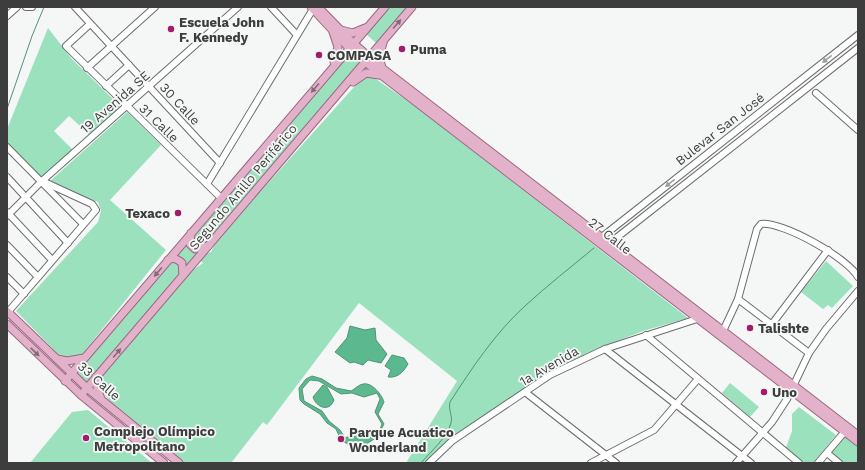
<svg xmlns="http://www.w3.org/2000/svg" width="865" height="470" viewBox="0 0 865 470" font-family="'Work Sans',sans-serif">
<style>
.green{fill:#9be1be}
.water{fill:#5cb88f;stroke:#529376;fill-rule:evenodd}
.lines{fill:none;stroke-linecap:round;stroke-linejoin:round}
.stream{stroke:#529376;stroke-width:1}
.minor-casing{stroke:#6b6e6c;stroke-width:8}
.major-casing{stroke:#9c6781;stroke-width:9}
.minor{stroke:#fff;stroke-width:6}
.major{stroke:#e3b2ca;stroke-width:7}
.oneway{fill:#7f6c75}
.oneway2{fill:#9e9e9e}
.poi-dot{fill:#a11d6c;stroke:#f4f7f5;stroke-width:1.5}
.labels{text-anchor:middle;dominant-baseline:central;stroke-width:3.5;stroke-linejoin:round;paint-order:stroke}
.poi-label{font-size:13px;font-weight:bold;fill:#3c3d3c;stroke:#f4f7f5;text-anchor:start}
.street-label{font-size:13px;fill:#3c3d3c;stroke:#f4f7f5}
</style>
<rect width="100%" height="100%" fill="#f4f7f5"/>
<g class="green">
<polygon points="387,7 409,7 377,44 365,33"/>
<polygon points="48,28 72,59 121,107 90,135 69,116 54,131 73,150 41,178 7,143 7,129"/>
<polygon points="349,49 364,62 206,243 197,247 192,244 192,234"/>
<path d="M373 77 412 104 688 318 643 331 594 350 552 370 452 438 424 463H406L457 381 359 303 267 425 263 422 231 463H182L135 425C124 409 96 399 102 377L190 272 203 263 200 260 205 254 211 252 217 240 362 78Z"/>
<polygon points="127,112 161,145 110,200 166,250 79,358 61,357 16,311 98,222 101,211 98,202 49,182"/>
<polygon points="187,238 189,245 202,249 185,269 171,257"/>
<polygon points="177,260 182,274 87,387 72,374 167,261"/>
<polygon points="826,261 853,286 832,308 828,305 823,309 801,292"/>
<polygon points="730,383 759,407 750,417 722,393"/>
<polygon points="799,407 836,435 813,463 802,463 785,450 792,431 792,414"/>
<polygon points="88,410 152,463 30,463 72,412"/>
<polygon points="844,434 858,446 858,463 841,463 829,453"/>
</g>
<g class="water">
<polygon points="350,326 365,330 375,328 376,340 387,354 381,363 368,360 363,365 354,362 350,363 335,352 347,338"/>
<path d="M392 355 404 358 408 364C403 373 397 378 388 377L391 370 385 366Z"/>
<path d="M312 376 322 379 336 388 351 391C355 389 358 385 363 384 372 382 382 395 384 402L378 414 384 424 377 437 362 447H353L341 440 336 429 327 423 320 414 304 404 300 400 299 388 306 379ZM310 380 319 381 341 394 352 393 364 397 377 393 380 399 375 412 382 424 379 432 370 437 355 434 345 438 340 430 329 421 322 411 304 401 302 389Z"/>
<path d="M323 385 327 387 334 400C329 413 316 407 313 397Z"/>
</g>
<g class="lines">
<g class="stream">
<polyline points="7,109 32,36 44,7"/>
<path d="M421 463C431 451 447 438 451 423 453 416 448 410 450 402 472 368 495 333 526 305 548 285 571 267 594 248"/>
</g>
<g class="minor-casing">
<g id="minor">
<polyline points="26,7 32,7"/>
<polyline points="75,7 220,163"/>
<polyline points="271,7 297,35"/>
<polyline points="7,16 17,7"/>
<polyline points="90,24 66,46 221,198"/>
<polyline points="87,68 155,7"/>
<polyline points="106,86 129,65"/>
<polyline points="816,93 858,130"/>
<polyline points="7,147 83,224"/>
<polyline points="7,177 68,243"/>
<polyline points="207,184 313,9"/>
<polyline points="7,212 52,260"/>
<polyline points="7,216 42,181 238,7"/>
<polyline points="598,240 858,35"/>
<polyline points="7,245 38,277"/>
<polyline points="606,246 858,48"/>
<polyline points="7,277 24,294"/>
<polyline points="738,299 809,353"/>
<polyline points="8,312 96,210 92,204 42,181"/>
<polyline points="772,324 828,250"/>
<path d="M723 331 738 299 757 229 761 224C782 221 848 258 858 277"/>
<polyline points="646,335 799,463"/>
<polyline points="605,349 751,463"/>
<polyline points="525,392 616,463"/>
<polyline points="827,453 839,463"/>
<polyline points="429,463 452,441 550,375 605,349 697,319"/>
<polyline points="591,463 654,430 698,379"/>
<polyline points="736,463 772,422 787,399 809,353 826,329 858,291"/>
<polyline points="818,463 847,429"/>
</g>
</g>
<g class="major-casing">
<g id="major">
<polyline points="311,7 349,48 381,75 858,442"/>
<polyline points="318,7 353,43 382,68 858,435"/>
<polyline points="341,30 353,33 365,28"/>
<polyline points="333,32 338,47 334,62"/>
<polyline points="382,68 379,56 383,43"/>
<polyline points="353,82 366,73 379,75"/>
<polyline points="191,233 190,244 195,249 208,246"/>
<path d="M168 260C174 257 177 259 182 263L183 275"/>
<polyline points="7,311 87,388 179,463"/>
<polyline points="7,324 81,395 164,463"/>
<polyline points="57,359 67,361 84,358"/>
<polyline points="96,377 97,387 101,399"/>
<polyline points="65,381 385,7"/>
<polyline points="81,395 412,7"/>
</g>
</g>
<use href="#minor" class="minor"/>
<use href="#major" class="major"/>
</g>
<defs><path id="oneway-solid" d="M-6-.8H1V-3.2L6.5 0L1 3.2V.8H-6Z"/></defs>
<g class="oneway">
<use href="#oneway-solid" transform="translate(397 24) rotate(-49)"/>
<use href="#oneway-solid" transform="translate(315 88) rotate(130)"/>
<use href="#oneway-solid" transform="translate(158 272) rotate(130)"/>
<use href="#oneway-solid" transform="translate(35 352) rotate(44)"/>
<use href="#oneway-solid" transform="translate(117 353) rotate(-50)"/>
</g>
<g class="oneway2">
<use href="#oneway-solid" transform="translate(827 59) rotate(142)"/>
<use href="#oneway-solid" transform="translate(670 183) rotate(142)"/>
</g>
<g class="poi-dot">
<circle cx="171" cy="29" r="4"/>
<circle cx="402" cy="49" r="4"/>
<circle cx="319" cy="55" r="4"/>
<circle cx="178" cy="213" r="4"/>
<circle cx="750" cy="328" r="4"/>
<circle cx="764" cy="392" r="4"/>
<circle cx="86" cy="438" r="4"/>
<circle cx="341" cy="439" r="4"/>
</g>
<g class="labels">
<g class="poi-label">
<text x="179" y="22">Escuela John<tspan x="179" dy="15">F. Kennedy</tspan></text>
<text x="410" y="49">Puma</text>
<text x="327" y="55">COMPASA</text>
<text x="170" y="213" text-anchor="end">Texaco</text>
<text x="758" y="328">Talishte</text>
<text x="772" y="392">Uno</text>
<text x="94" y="431">Complejo Olímpico<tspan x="94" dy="15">Metropolitano</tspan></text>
<text x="349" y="432">Parque Acuatico<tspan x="349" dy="15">Wonderland</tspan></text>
</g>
<g class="street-label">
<text transform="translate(115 102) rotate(-41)">19 Avenida SE</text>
<text transform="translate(180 104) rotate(47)">30 Calle</text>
<text transform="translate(159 123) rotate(44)">31 Calle</text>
<text transform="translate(720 129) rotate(-38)">Bulevar San José</text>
<text transform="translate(243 187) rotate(-50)">Segundo Anillo Periférico</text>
<text transform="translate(610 236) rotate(38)">27 Calle</text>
<text transform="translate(549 366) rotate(-30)">1a Avenida</text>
<text transform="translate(99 381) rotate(41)">33 Calle</text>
</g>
</g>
<rect width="865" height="470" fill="none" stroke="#3c3d3c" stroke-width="16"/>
</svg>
